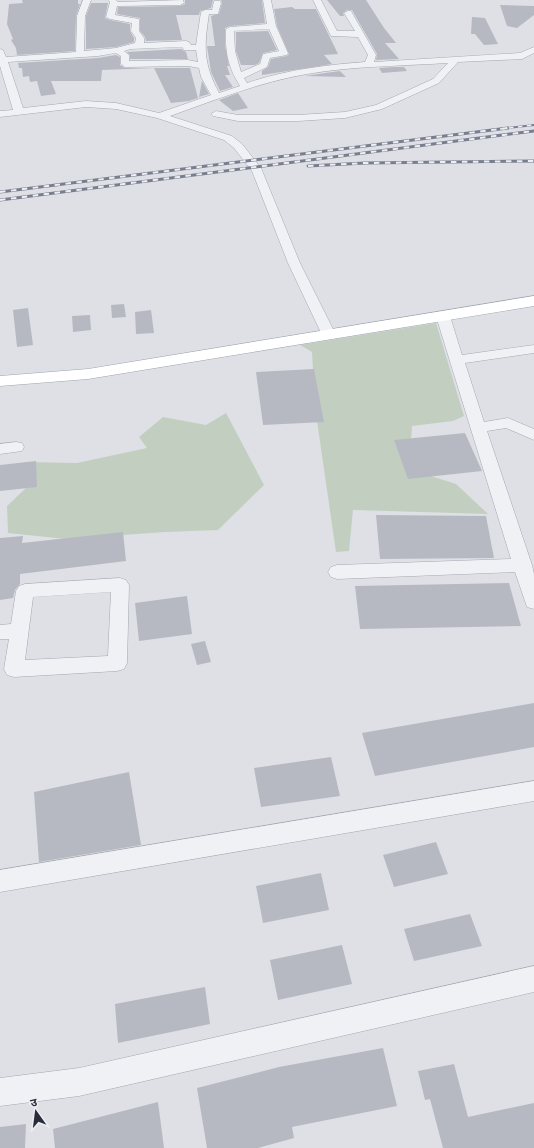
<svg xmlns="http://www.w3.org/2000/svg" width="534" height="1148" viewBox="0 0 534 1148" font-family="'DejaVu Sans','Noto Sans Devanagari',sans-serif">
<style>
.green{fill:#c2cfc0}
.building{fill:#b6b9c2}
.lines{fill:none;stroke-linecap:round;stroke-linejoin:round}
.street-casing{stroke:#a4a7af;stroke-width:1}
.primary-casing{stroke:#9ea3b0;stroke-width:1}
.street{fill:#f0f1f5;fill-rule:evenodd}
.primary{fill:#fff;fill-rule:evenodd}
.rail-far1-casing{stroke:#797e8e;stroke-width:2}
.rail-casing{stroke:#797e8e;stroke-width:3}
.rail-far1{stroke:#edeff4;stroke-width:1.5;stroke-dasharray:4.5;stroke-linecap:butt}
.rail{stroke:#edeff4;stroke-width:2;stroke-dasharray:5.5;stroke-linecap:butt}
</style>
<rect width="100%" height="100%" fill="#dee0e6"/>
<g class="green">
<polygon points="436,323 464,416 453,421 412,426 409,469 456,484 488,514 353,510 349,551 336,552 315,407 312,352 300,345"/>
<polygon points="226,413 264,485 218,530 165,532 66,539 8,533 7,506 27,487 27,462 77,463 147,448 139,437 163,417 206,425"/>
</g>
<g class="building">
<polygon points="22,0 78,0 78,4 80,4 76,16 75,51 17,55 16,48 11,40 13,39 7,24 9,4 23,3"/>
<polygon points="185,0 213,0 211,8 200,11 199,15 176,15 182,40 146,41 145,37 140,31 140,18 117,14 118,7 180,6 185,4"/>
<polygon points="221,0 262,0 265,23 230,26 225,28 225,45 229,66 227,66 230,75 225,75 233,87 220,91 211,72 207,46 215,46 211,16 219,14 222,3"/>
<polygon points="327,0 366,0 384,28 396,43 385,43 399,59 376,60 377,54 352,10 347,10 343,13 344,16 340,16"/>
<polygon points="91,3 108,3 105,18 110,20 130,24 130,31 134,38 134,42 116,47 86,49 86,16"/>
<polygon points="500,5 534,6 534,15 517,28 507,26"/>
<polygon points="292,7 295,9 316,9 338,54 324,55 332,64 262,75 262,71 268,67 271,59 287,56 289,54 277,26 274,9"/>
<polygon points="472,17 485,18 498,44 484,45 475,34 471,34"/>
<polygon points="268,31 277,50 263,53 259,63 255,65 241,65 236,51 236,32"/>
<polygon points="181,49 186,52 188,59 130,59 130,55 127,52"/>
<polygon points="116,55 120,57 120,65 125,68 190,68 198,98 189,101 171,103 154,68 102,70 101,81 51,81 56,94 41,96 37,81 30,82 29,76 23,77 22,68 19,68 18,63 98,58"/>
<polygon points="395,67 404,67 407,71 382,73 379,68"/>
<polygon points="340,71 346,77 305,76 325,73"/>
<polygon points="202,81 209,94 199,97"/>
<polygon points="238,93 248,108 233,111 219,100"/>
<polygon points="124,304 126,317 112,318 111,305"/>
<polygon points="28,308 33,345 17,347 13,310"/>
<polygon points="151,310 154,333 136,334 135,312"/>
<polygon points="90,315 91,330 73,332 72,316"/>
<polygon points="314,369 324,422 263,425 256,372"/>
<polygon points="465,433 482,471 408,479 394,440"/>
<polygon points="36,461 37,487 0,491 0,465"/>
<polygon points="376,515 486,516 494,558 380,559"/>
<polygon points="123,532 126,561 20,574 20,584 15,590 13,598 0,600 0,538 23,536 22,543"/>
<polygon points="509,583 521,626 360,629 355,586"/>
<polygon points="187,596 192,634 139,641 135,603"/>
<polygon points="205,641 211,662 197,665 191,644"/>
<polygon points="534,703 534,747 375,776 362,733"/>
<polygon points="331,757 340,796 261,807 254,768"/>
<polygon points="129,772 141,845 39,862 34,792"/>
<polygon points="436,842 448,874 394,887 383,855"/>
<polygon points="321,873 329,910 263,923 256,886"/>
<polygon points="470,914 482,946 414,961 404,929"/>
<polygon points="342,945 352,984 278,1000 270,960"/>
<polygon points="205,987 210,1024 118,1043 115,1004"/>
<polygon points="383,1048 397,1106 292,1127 294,1138 258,1148 207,1148 197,1088 279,1067"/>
<polygon points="454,1064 468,1117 534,1103 534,1148 443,1148 430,1099 425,1100 418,1071"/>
<polygon points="158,1102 164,1148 55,1148 53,1129"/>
<polygon points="26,1124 25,1148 0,1148 0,1127"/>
</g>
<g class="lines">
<g class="street-casing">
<g id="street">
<path d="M83 0H91L85 16 84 51 116 48 135 43 136 38 131 31 132 23 110 19 106 17 110 2 108 0H116L118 2 183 0 184 3 180 5 117 6 115 15 139 19V31L144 38V43L186 41 189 42 191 45H196L201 12 205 10H212L214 1H220L221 3 218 14H209C204 47 203 63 219 93L240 86C228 67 225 52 226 29L230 27 267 24 263 0H271L276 26 288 53 287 55 270 58 267 67 244 78 247 83C285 70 325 65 365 62L368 55 358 37 331 36 313 0H321L337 31H355L344 13 348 11H351L376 55 374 62 520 53 534 47V53L522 59 458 62 439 83 382 109 345 118 298 121H238L213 116 211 114 216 111 238 115H298L345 112 376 105 433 79 448 63C401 66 353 66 307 74 260 82 215 100 170 116L232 136 242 144 261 168 300 263 336 335 334 338 329 339 324 338 322 335 288 263 252 171 234 148 224 140 157 118 116 109 86 107 0 117V111L13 110 0 66V49L3 50 6 57 76 52 77 16ZM269 29 279 51 263 54 260 64 241 72 235 51 234 31ZM182 47 184 50H196L198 62 188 60 129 61V55L124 51 131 49ZM116 53 121 56V64L125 67 188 66 199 68 201 77 211 95 159 113 116 103 86 101 23 108 8 62 98 56Z"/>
<polygon points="443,312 448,313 450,316 462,355 534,345 534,353 465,363 484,422 508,418 534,429 534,440 506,428 487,431 532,565 534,574 534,609 527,607 515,572 337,579 331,577 328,572 331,567 337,565 511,559 436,316 438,313"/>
<polygon points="16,442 22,443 24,447 22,451 0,454 0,444"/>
<path d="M120 578 126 580 129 585 127 663 124 669 117 671 14 677 7 675 4 669 9 639H0V625L11 624 16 591 19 586 25 584ZM111 592 108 656 25 660 33 597Z"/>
<polygon points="534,781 534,801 0,892 0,870"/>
<polygon points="534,966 534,992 79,1096 0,1106 0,1078 79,1068"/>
</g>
</g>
<g class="primary-casing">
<polygon id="primary" points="534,296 534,306 88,379 0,386 0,376 88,369"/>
</g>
<use href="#street" class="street"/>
<use href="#primary" class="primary"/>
<g class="rail-far1-casing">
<polyline id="rail-far1" points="500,129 534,125"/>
</g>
<g class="rail-casing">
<g id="rail">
<polyline points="308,166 365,163 534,161"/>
<polyline points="0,192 508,128"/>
<polyline points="0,200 534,131"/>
</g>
</g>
<use href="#rail-far1" class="rail-far1"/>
<use href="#rail" class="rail"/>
</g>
<g transform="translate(36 1112) rotate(346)" stroke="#edeff4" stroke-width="3" paint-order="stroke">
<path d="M0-3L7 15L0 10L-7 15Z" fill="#292d3b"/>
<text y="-6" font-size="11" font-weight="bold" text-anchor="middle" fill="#292d3b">उ</text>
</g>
</svg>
